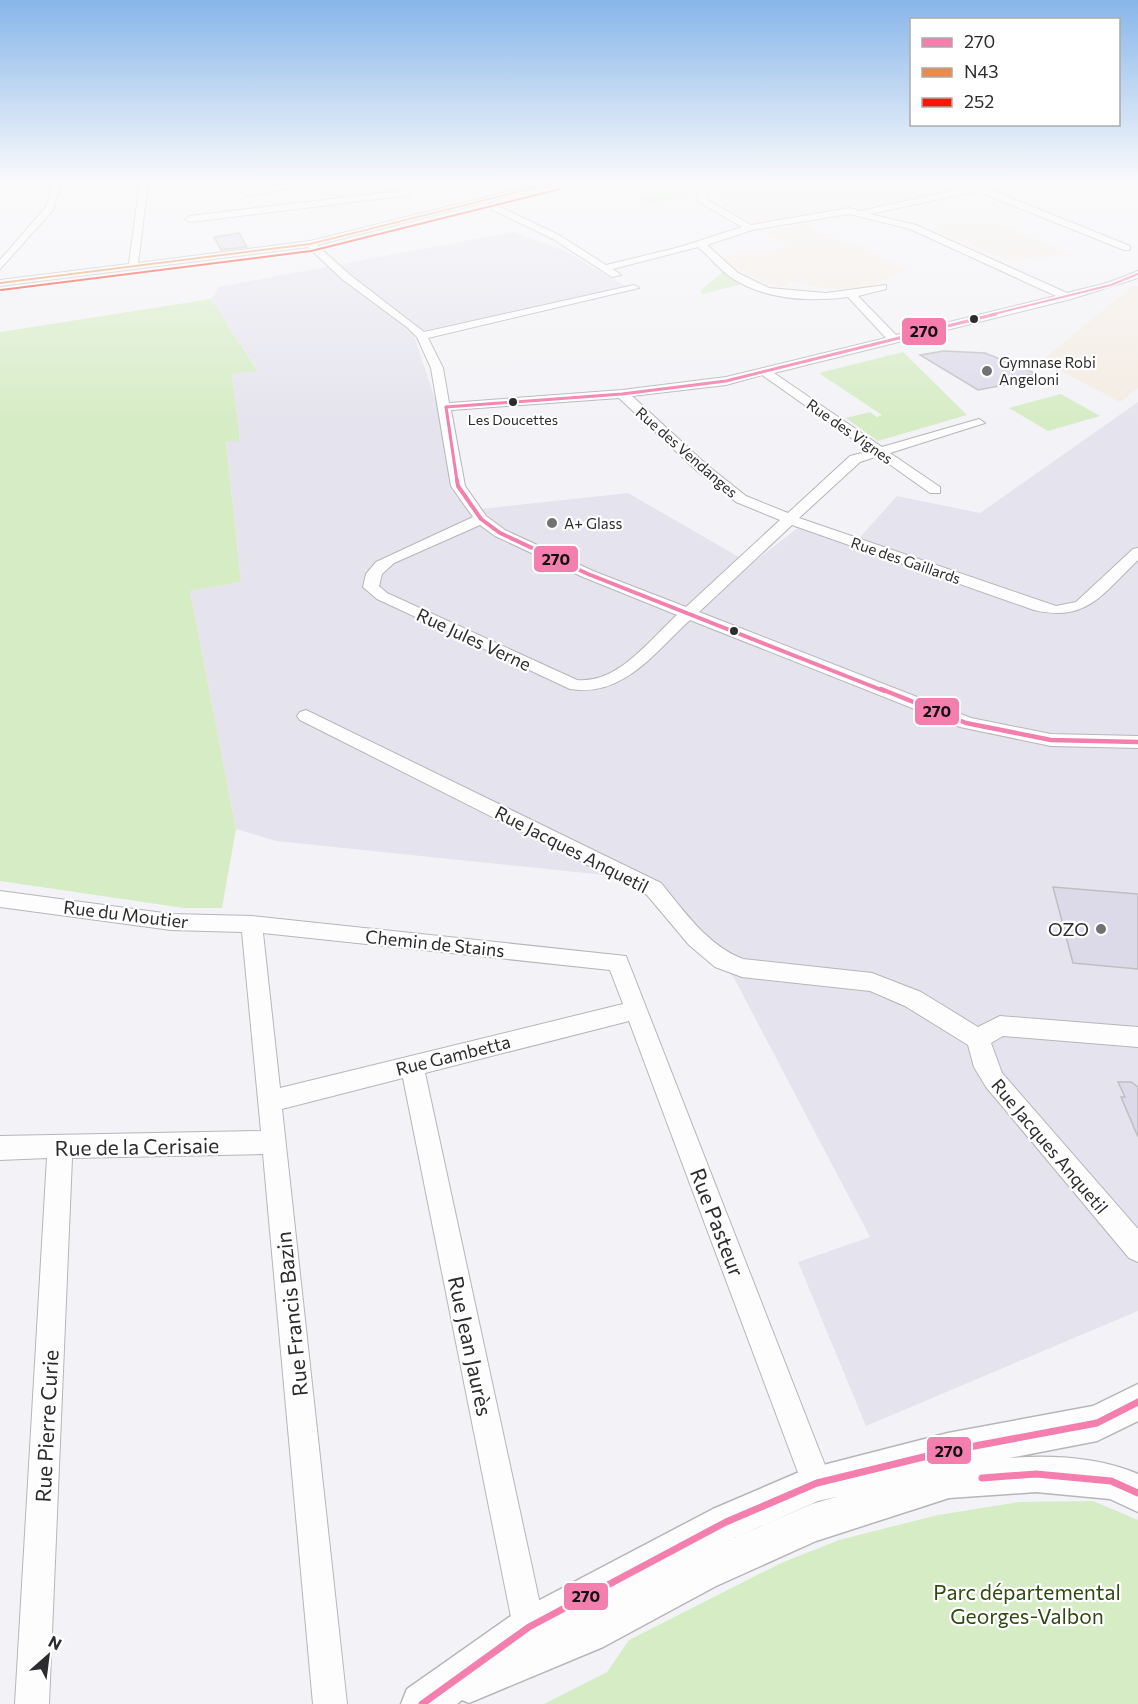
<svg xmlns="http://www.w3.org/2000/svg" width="1138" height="1704" viewBox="0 0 1138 1704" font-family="Commissioner,sans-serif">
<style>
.built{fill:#e5e4ee}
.education{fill:#f4ece3}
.green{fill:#d6ecc5}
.building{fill:#dcdae9;stroke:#bfbfc2;stroke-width:1.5}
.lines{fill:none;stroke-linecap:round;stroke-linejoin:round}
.minor-casing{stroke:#b6b6b9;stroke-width:2}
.major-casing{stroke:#b6b6b9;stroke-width:3}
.minor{fill:#fdfdfe;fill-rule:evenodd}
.major{fill:#fdfdfe;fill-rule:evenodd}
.bus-1-far4-casing{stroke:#fff;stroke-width:4.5}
.bus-1-far3-casing{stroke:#fff;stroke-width:6}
.bus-1-far2-casing{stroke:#fff;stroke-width:8}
.bus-1-far1-casing{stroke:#fff;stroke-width:9}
.bus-1-casing{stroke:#fff;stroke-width:11}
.bus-2-casing{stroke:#fff;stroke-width:4.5}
.bus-3-casing{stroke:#fff;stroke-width:4.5}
.bus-1-far4{stroke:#f47ead;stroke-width:2}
.bus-1-far3{stroke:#f47ead;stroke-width:3}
.bus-1-far2{stroke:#f47ead;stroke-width:4}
.bus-1-far1{stroke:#f47ead;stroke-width:4.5}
.bus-1{stroke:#f47ead;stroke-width:7}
.bus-2{stroke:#ed8a4a;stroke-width:2}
.bus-3{stroke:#ff1400;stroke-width:2}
.bus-dot{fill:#2c2c2f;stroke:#fff;stroke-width:2}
.poi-dot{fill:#727275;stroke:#fff;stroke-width:2}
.labels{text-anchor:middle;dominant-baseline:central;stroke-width:4.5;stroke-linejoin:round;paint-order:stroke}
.far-bus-label{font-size:14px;fill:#2c2c2f;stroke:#fff}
.far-poi-label{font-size:15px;fill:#2c2c2f;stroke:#fff;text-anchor:start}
.far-street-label{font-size:15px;fill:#2c2c2f;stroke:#fff}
.street-label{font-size:18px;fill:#2c2c2f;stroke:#fff}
.poi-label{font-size:18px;fill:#2c2c2f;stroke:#fff;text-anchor:end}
.near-street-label{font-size:21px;fill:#2c2c2f;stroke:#fff}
.near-park-label{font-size:21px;fill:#2e490f;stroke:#fff}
.line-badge{stroke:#fff;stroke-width:2}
.pale-badge-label{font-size:16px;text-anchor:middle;font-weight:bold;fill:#111}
</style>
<rect width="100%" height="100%" fill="#f3f3f7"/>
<polygon class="built" points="513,232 563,250 628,288 413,333 472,510 628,493 751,564 803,524 860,537 897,496 980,513 1138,402 1138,1311 866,1426 798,1262 870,1237 734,978 653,880 276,841 236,829 190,591 241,582 226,441 240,439 232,374 258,370 211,299 219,287"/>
<g class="education">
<polygon points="721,182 948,182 962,189 862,209 855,206 757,224 721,208 722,205 710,185"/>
<polygon points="988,182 1077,182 1068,195"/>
<polygon points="997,223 1072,256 1004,259 944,234 933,224"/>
<polygon points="808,224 822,235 858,246 906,270 870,287 846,290 816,287 794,281 782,287 760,282 721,258 751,251 767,253 778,249 788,242 777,239 766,232"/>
<polygon points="1133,286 1138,286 1138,388 1120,402 1041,361"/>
</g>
<g class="green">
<polygon points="681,190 690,197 647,203 639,195"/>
<polygon points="725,270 742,284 703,294 700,291"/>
<polygon points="211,299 258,371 232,374 240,440 226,442 241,582 190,591 236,829 222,908 184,908 0,881 0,332"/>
<polygon points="903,352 967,415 878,441 846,418 870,412 877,417 882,415 819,373"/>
<polygon points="1061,394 1100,416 1048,431 1009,408"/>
<polygon points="1093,1501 1138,1520 1138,1704 544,1704 607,1672 629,1640 781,1563 839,1540 938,1515 1019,1502"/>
</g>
<g class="building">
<polygon points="239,233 247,247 221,250 214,237"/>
<polygon points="944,351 985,353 1037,374 1019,376 1021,380 1011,380 1013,382 1002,382 1004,385 978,390 920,355"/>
<polygon points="1053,887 1138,894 1138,969 1073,963"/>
<polygon points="1118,1082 1131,1082 1138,1087 1138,1137 1121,1097 1125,1097"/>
</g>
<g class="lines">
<g class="minor-casing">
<g id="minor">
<polygon points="53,182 61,182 53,210 0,269 0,260 46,207"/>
<path d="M140 182H148L138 263 310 241 547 182H562L317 245 350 275 424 332 634 285 639 288 428 338 443 368 449 403 622 390 726 377 886 338 848 297C809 302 763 300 729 276 718 268 709 256 698 247L613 269 621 275 612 277 553 239 489 208V204L492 203 559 235 606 265 680 247 742 227 699 202 697 197 701 188 696 182H706L710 187 706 199 751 225 849 208 861 211 969 187 959 182H971L1130 246V250H1124L977 191 870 214 916 225 1067 293 1107 283 1138 271V278L1071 299 774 373 882 447 979 419 985 423 890 453 940 487V493H930L878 456 860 462 799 518 1056 606 1076 602 1133 549 1138 548V560C1103 593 1087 623 1034 610L792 525 699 612 971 718 1051 734 1138 736V748L1051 746 960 727 690 620C655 652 623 698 570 689L377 599 363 587 366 574 376 562 473 517 451 486 431 368 417 337 408 328 342 279 308 247 0 286V280L129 264ZM849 214 910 229 1056 296 896 335 858 296 886 289V285L826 293 769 288 738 273 707 245 752 230ZM762 375 870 451 850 456 788 513 746 496 707 465 632 396 726 385ZM619 398 697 471 736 502 780 520 686 607 593 571 505 530 486 516 465 486 451 410ZM480 525 495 536 583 577 677 615C649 640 618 684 577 680L387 593 379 586 382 574 394 563Z"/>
<polygon points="233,182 242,182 249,190 297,182 319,182 247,196"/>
<polygon points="407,190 410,195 190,222 185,219 190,216"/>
<path d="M306 710 661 883C684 911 708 946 743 959L872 973 921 992 978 1027 1000 1016 1138 1027V1047L1003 1036 991 1043 1002 1073 1138 1229V1262L1129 1258 986 1087 974 1067 968 1045 905 1006 870 991 742 977 715 967 689 945 647 895 300 720 297 716 300 712Z"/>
<path d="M0 891 171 914 252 916 626 956 832 1483 828 1494 817 1498 806 1494 629 1021 425 1073 545 1627 540 1638 529 1643 518 1638 513 1627 403 1078 282 1109 347 1704H313L263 1154 72 1158 49 1704H15L47 1158 0 1160V1136L261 1131 242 932 171 930 0 907ZM263 933 610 970 623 1004 280 1088Z"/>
</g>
</g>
<g class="major-casing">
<path id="major" d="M1138 1384V1421L1097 1441 1009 1458C1052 1455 1098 1457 1138 1474V1512L1110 1499 1036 1492 949 1498 816 1541 716 1586 603 1647 469 1703 462 1700 457 1704H401L407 1689 515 1613 713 1509 804 1470 948 1433 1093 1406ZM836 1497 812 1504 734 1538 818 1501Z"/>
</g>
<use href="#minor" class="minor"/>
<use href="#major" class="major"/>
<g class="bus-1-far4-casing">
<polyline id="bus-1-far4" points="990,315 1111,285 1138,274"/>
</g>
<g class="bus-1-far3-casing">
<g id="bus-1-far3">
<polyline points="446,407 457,481"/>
<polyline points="446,407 622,394 726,381 996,314"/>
</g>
</g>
<g class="bus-1-far2-casing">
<polyline id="bus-1-far2" points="457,480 458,486 481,519 500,533 588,574 884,691"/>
</g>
<g class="bus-1-far1-casing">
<polyline id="bus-1-far1" points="881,689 966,723 1051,740 1138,742"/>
</g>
<g class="bus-1-casing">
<g id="bus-1">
<polyline points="982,1478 1036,1474 1111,1481 1138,1493"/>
<polyline points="422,1704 529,1627 726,1522 817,1483 948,1451 1097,1423 1138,1402"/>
</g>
</g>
<g class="bus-2-casing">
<polyline id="bus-2" points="0,283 310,244 557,182"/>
</g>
<g class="bus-3-casing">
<polyline id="bus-3" points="1,290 311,251 560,189"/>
</g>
<use href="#bus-1-far4" class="bus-1-far4"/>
<use href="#bus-1-far3" class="bus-1-far3"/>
<use href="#bus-1-far2" class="bus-1-far2"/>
<use href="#bus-1-far1" class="bus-1-far1"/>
<use href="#bus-1" class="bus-1"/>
<use href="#bus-2" class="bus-2"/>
<use href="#bus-3" class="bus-3"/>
</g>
<linearGradient id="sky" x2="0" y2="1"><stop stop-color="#87b6ea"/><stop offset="0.43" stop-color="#fafafb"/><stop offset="1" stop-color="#fafafb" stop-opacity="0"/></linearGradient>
<rect width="1138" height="421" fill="url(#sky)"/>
<g class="bus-dot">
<circle cx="974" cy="319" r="5"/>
<circle cx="513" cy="402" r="5"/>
<circle cx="734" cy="631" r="5"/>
</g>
<g class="poi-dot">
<circle cx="987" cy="371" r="6"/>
<circle cx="552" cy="523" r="6"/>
<circle cx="1101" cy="929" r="6"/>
</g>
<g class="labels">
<g class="far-bus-label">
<text x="513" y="419">Les Doucettes</text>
</g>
<g class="far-poi-label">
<text x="999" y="362">Gymnase Robi<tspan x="999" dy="17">Angeloni</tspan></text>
<text x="564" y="523">A+ Glass</text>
</g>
<g class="far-street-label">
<text transform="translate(850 431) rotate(35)">Rue des Vignes</text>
<text transform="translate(687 452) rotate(41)">Rue des Vendanges</text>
<text transform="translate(906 560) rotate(19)">Rue des Gaillards</text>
</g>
<g class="street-label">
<text transform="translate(474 639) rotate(25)">Rue Jules Verne</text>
<text transform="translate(572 849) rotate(27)">Rue Jacques Anquetil</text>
<text transform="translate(126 914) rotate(7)">Rue du Moutier</text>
<text transform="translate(435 943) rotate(6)">Chemin de Stains</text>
<text transform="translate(453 1055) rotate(-14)">Rue Gambetta</text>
<text transform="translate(1050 1146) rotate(50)">Rue Jacques Anquetil</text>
</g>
<g class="poi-label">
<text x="1089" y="929">OZO</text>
</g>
<g class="near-street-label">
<text transform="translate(137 1146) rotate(-1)">Rue de la Cerisaie</text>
<text transform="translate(718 1222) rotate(69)">Rue Pasteur</text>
<text transform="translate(291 1314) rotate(-96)">Rue Francis Bazin</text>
<text transform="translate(471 1346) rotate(78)">Rue Jean Jaurès</text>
<text transform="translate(46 1426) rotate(-87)">Rue Pierre Curie</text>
</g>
<g class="near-park-label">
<text x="1027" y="1591">Parc départemental<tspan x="1027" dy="24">Georges-Valbon</tspan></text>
</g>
</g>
<g class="line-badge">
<rect x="901" y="317" width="46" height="29" rx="6" fill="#f47ead"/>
<rect x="533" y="545" width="46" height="28" rx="6" fill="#f47ead"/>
<rect x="914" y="697" width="46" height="29" rx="6" fill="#f47ead"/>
<rect x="926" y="1436" width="46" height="29" rx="6" fill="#f47ead"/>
<rect x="563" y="1582" width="46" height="29" rx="6" fill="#f47ead"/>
</g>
<g class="pale-badge-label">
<text x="924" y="337">270</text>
<text x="556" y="565">270</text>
<text x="937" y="717">270</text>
<text x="949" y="1457">270</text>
<text x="586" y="1602">270</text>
</g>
<rect x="910" y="18" width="210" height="108" fill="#ffffff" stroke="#ababac" stroke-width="1.5"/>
<rect x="922" y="38" width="30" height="9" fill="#f47ead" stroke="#ababac" stroke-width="1.5"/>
<text x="964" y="48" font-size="18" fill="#2c2c2f">270</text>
<rect x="922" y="68" width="30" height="9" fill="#ed8a4a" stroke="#ababac" stroke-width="1.5"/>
<text x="964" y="78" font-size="18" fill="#2c2c2f">N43</text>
<rect x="922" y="98" width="30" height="9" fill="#ff1400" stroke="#ababac" stroke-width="1.5"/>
<text x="964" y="108" font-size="18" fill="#2c2c2f">252</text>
<g transform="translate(48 1656) rotate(28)" stroke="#ffffff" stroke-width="4.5" paint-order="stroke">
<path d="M0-4.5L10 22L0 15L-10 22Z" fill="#2c2c2f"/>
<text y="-9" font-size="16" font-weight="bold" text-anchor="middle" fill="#2c2c2f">N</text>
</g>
</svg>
